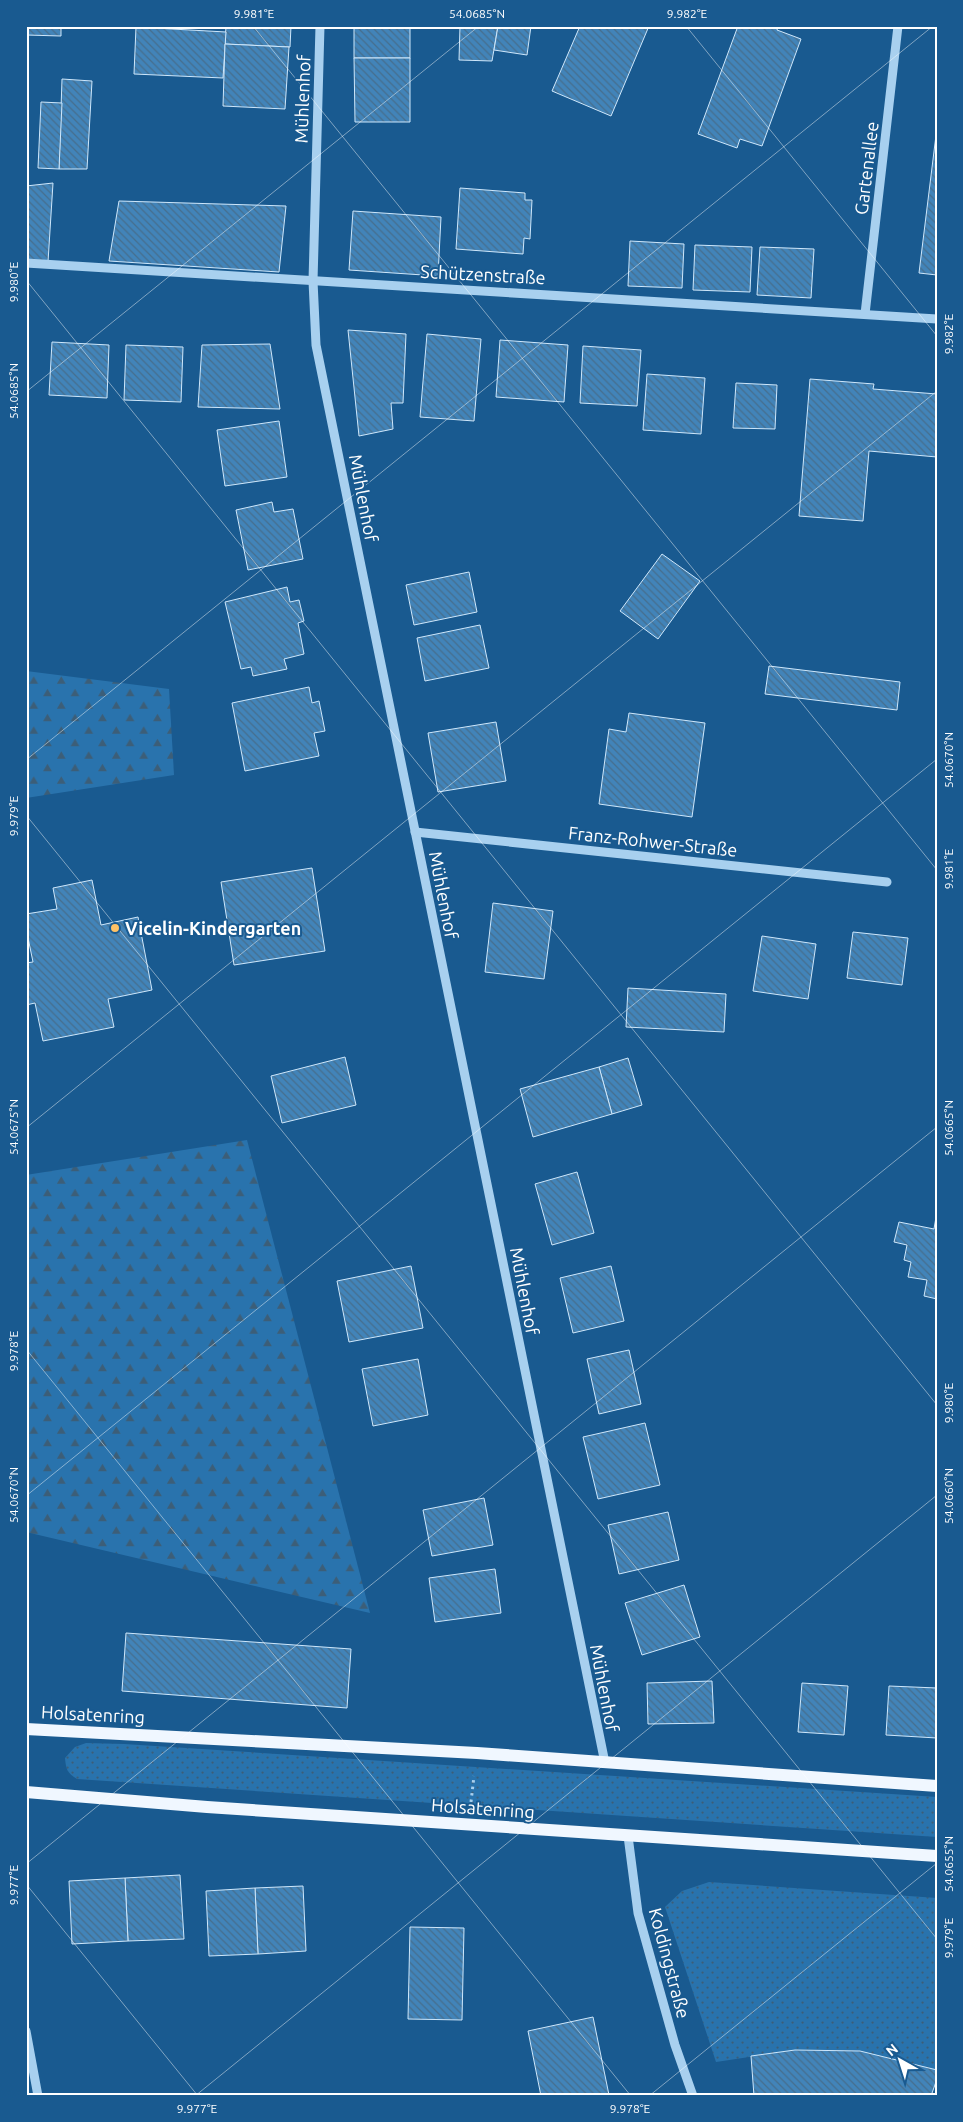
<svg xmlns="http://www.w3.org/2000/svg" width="963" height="2122" viewBox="0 0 963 2122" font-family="Ubuntu,sans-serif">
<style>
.grass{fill:url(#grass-dots)}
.forest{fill:url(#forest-firs)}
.building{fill:url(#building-back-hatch);stroke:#cee7fb}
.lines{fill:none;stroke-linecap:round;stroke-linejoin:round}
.path{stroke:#a8d0ef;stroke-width:3;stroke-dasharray:2.5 4;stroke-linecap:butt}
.minor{stroke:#a8d0ef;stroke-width:9}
.major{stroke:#f0f7ff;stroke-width:12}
.ticks{fill:none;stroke:#fff;stroke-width:1;stroke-opacity:0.45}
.poi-dot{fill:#ffc266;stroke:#195a90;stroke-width:2}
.labels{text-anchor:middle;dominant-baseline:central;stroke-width:4;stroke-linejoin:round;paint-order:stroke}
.street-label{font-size:18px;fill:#fff;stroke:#195a90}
.poi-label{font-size:18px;font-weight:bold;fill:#fff;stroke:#195a90;text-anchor:start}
.neatline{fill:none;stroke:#fff;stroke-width:2}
.ticks-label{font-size:12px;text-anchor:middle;fill:#fff}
</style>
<defs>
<pattern id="grass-dots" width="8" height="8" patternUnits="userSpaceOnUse" patternTransform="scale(1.25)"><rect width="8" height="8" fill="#2973ad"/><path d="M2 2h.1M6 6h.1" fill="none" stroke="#3c5e78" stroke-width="1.8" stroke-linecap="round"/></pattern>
<pattern id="forest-firs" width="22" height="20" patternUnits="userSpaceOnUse" patternTransform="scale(1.25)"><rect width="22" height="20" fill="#2973ad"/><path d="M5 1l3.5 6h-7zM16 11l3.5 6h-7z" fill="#3c5e78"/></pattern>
<pattern id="building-back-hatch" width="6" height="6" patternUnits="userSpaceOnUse" patternTransform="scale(1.25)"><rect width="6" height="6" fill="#4284b9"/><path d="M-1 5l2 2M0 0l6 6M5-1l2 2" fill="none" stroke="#466e8d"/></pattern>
</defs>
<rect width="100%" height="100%" fill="#195a90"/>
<g class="grass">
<path d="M86 1743 124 1744 937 1797V1837L77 1779C67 1773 66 1769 65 1758L75 1747Z"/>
<polygon points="709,1882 937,1898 937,2070 859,2051 795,2050 716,2062 665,1907 682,1891"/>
</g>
<g class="forest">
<polygon points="26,671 169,689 174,775 26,798"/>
<polygon points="247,1140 370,1613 26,1532 26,1175"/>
</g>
<g class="building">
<polygon points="26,26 61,26 61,36 26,35"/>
<polygon points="226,26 291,26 290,47 225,44"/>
<rect x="354" y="26" width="56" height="32"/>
<polygon points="460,26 498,26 492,61 459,60"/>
<polygon points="498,26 531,26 527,55 494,50"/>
<polygon points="580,26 649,26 611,116 552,91"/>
<polygon points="738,26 778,26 777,30 801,39 762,146 740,139 737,148 698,134"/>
<polygon points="136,27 226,32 223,78 134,74"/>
<polygon points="225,44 289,47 285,109 223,106"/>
<polygon points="354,58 410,58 410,122 355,122"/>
<polygon points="62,79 92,81 87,169 59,169"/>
<polygon points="41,102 62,103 59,169 38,168"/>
<polygon points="937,127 937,275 919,273"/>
<polygon points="53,183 48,262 26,260 26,186"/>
<polygon points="460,188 525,193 525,200 532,200 530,239 524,238 523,254 456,249"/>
<polygon points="119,201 286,206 279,272 109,261"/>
<polygon points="353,211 441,217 438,276 349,270"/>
<polygon points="630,241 684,244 682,288 628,286"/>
<polygon points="695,245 752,247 750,292 693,290"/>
<polygon points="760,247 814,249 811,298 757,295"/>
<polygon points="348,330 406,334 403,403 391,403 393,429 359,436"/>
<polygon points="427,334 481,339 474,421 420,417"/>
<polygon points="500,340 568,345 564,402 496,397"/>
<polygon points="52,342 109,345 107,398 49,395"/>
<polygon points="270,344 280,409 198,407 202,345"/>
<polygon points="126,345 183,347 181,402 124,400"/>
<polygon points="583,346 641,350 637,406 580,403"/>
<polygon points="647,374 705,378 701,434 643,430"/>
<polygon points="810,379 874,384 873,389 937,394 937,457 869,451 863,521 799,516"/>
<polygon points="736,383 777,385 775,429 733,428"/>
<polygon points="279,421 287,477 225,486 217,430"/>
<polygon points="272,502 274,512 293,509 303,559 248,570 236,510"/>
<polygon points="662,554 700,581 658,639 620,611"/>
<polygon points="469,572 477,612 414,625 406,585"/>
<polygon points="287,587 290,602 299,600 304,621 298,623 304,654 284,659 287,669 253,676 251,667 241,669 225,602"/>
<polygon points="480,625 489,668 425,681 417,638"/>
<polygon points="769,666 900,682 897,710 765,694"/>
<polygon points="309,687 312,703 319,701 325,731 314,733 319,756 245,771 232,703"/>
<polygon points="629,713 705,723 692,817 599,804 609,729 626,732"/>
<polygon points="496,722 506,781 438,792 428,733"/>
<polygon points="312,868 325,951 234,965 221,882"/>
<polygon points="92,880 101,925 138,917 152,990 108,999 114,1027 43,1041 35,1003 26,1005 26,963 33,962 26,928 26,914 57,909 53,888"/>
<polygon points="493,903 553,911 544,979 485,972"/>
<polygon points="853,932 908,938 902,985 847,978"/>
<polygon points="762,936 816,944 808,999 753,991"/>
<polygon points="628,988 726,994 724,1032 626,1027"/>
<polygon points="345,1057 356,1105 282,1123 271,1076"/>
<polygon points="628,1058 642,1105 612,1114 599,1067"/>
<polygon points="599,1067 612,1114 533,1137 520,1089"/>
<polygon points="577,1172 594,1233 552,1245 535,1184"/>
<polygon points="936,1217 937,1217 937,1299 924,1296 927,1280 908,1277 911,1262 904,1260 907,1245 894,1242 899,1222 934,1229"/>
<polygon points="411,1266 423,1328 349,1342 337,1281"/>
<polygon points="611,1266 624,1321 573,1333 560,1278"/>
<polygon points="629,1350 641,1404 599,1414 587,1359"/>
<polygon points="418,1359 428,1415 373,1426 362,1369"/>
<polygon points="645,1423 660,1485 598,1499 583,1437"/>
<polygon points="484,1498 493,1545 432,1556 423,1510"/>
<polygon points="668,1512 679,1560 619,1574 608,1525"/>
<polygon points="495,1569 501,1613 435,1622 429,1578"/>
<polygon points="684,1585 700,1637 642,1655 625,1603"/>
<polygon points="126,1633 351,1649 347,1708 122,1691"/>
<polygon points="712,1681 714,1723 648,1724 647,1683"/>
<polygon points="802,1683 848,1686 844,1735 798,1732"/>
<polygon points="889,1686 937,1688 937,1738 886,1735"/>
<polygon points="180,1875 184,1939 128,1941 125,1878"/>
<polygon points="125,1878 128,1941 72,1944 69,1881"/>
<polygon points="303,1886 306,1951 258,1954 255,1888"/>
<polygon points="255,1888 258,1954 209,1956 206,1891"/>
<polygon points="410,1927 464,1928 462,2020 408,2019"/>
<polygon points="593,2017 609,2095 541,2096 528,2031"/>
<polygon points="795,2050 860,2051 937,2070 937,2079 931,2096 754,2096 751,2056"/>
</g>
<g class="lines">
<polyline class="path" points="471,1802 474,1776"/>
<g class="minor">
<polyline points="320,26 313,281 316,345 605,1763"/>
<polyline points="26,263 937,319"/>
<polyline points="865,314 898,26"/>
<polyline points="415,832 887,882"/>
<polyline points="628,1836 638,1913 675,2045 693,2096"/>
<polyline points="26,2031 38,2096"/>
</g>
<g class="major">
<polyline points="26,1729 477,1753 937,1786"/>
<polyline points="26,1792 207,1807 937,1856"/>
</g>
</g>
<path class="ticks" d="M253 26 937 870M686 26 937 336M26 280 937 1405M26 392 479 26M26 760 933 26M26 815 937 1939M26 1128 937 391M26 1349 631 2096M26 1496 937 759M26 1864 937 1127M26 1884 198 2096M195 2096 937 1495M649 2096 937 1863"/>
<circle class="poi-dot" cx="115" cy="928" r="5"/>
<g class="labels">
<g class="street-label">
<text transform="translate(302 99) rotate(-88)">Mühlenhof</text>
<text transform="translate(866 168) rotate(-83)">Gartenallee</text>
<text transform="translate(483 274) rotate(3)">Schützenstraße</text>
<text transform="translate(364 498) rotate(79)">Mühlenhof</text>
<text transform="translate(653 841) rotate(6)">Franz-Rohwer-Straße</text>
<text transform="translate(444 895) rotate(79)">Mühlenhof</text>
<text transform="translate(525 1291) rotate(79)">Mühlenhof</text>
<text transform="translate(605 1688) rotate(79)">Mühlenhof</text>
<text transform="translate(93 1714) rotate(3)">Holsatenring</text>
<text transform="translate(483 1808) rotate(4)">Holsatenring</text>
<text transform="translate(670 1963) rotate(75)">Koldingstraße</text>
</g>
<g class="poi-label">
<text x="125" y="928">Vicelin-Kindergarten</text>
</g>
</g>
<rect width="963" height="2122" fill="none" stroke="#195a90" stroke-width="55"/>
<g transform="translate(900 2060) rotate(321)" stroke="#195a90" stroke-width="4" paint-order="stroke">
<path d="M0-4L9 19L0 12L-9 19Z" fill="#ffffff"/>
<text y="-8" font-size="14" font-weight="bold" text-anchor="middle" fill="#ffffff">N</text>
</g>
<rect x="28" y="28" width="908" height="2066" class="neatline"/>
<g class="ticks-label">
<text x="254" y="18">9.981°E</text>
<text x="477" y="18">54.0685°N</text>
<text x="687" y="18">9.982°E</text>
<text transform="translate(14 282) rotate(-90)" y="4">9.980°E</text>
<text transform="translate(949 334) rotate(-90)" y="4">9.982°E</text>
<text transform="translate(14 391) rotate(-90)" y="4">54.0685°N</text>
<text transform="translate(949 760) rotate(-90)" y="4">54.0670°N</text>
<text transform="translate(14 816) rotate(-90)" y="4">9.979°E</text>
<text transform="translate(949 869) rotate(-90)" y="4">9.981°E</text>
<text transform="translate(14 1127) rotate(-90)" y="4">54.0675°N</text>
<text transform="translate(949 1128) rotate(-90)" y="4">54.0665°N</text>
<text transform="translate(14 1351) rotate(-90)" y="4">9.978°E</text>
<text transform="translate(949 1403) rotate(-90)" y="4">9.980°E</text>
<text transform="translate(14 1495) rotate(-90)" y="4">54.0670°N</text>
<text transform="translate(949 1496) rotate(-90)" y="4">54.0660°N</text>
<text transform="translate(949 1864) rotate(-90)" y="4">54.0655°N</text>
<text transform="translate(14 1885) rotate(-90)" y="4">9.977°E</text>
<text transform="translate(949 1938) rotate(-90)" y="4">9.979°E</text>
<text x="197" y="2113">9.977°E</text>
<text x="630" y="2113">9.978°E</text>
</g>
</svg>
